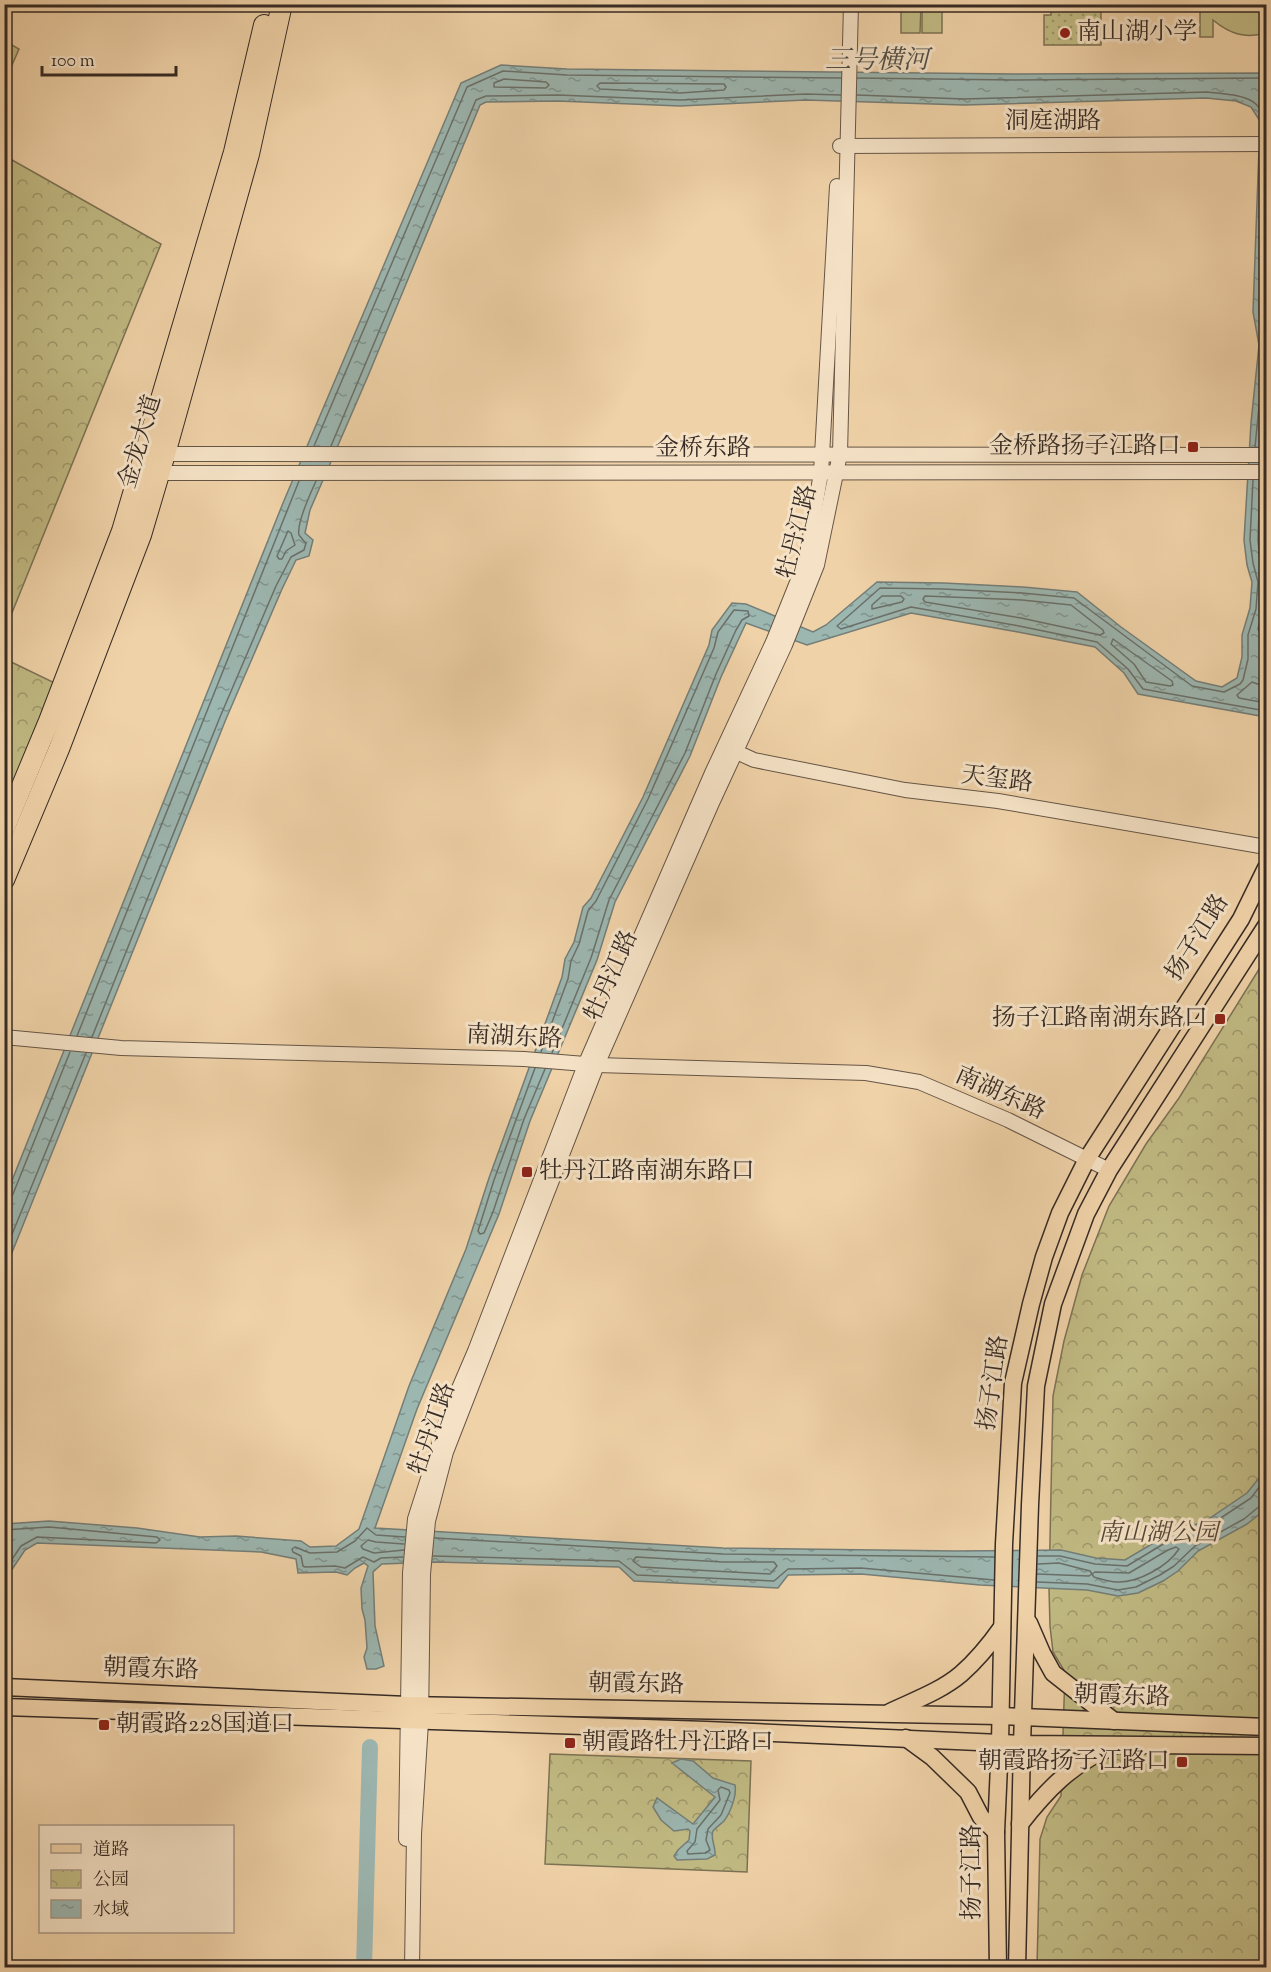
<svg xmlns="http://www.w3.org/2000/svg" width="1271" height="1972" viewBox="0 0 1271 1972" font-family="'Sorts Mill Goudy','Noto Serif SC',serif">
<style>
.grass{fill:url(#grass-dots);stroke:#7c7254;stroke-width:1.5}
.park{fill:url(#park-crowns);stroke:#7c7254;stroke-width:1.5}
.pitch{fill:#c1ba83;stroke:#7c7254;stroke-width:1.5}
.water{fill:url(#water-ripples);stroke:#747e78;stroke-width:1.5}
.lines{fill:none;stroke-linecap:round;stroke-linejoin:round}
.shore{stroke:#6a706a;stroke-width:1.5}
.river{stroke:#9cb6b0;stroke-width:16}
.minor-casing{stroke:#655546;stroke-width:16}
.major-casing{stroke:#372b25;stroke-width:19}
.highway-casing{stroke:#372b25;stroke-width:22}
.minor{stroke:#f5e2c6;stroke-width:14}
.major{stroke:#f0d2a8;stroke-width:16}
.highway{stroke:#f0d2a8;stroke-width:20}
.poi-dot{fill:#8f2418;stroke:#f5e2c6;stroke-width:2}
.labels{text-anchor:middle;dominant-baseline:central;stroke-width:6;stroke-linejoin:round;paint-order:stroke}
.poi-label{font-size:24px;fill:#372b25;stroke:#f5e2c6;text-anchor:start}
.street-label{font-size:24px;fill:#372b25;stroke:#f5e2c6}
.park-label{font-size:24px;font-style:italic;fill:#534838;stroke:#f5e2c6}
.water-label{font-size:26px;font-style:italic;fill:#504e48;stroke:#f5e2c6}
</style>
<defs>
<pattern id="grass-dots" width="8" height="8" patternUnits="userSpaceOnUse" patternTransform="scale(1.5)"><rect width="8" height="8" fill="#c1ba83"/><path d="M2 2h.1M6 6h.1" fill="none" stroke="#9e976b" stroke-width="1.8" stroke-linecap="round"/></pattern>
<pattern id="park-crowns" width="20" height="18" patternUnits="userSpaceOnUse" patternTransform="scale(1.5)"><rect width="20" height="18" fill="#c1ba83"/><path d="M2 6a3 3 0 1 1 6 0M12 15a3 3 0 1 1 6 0" fill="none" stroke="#9e976b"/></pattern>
<pattern id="water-ripples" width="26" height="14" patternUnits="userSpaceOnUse" patternTransform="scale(1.5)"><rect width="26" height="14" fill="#9cb6b0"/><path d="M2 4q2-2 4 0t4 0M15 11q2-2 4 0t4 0" fill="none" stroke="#80948f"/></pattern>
</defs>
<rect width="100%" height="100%" fill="#f0d2a8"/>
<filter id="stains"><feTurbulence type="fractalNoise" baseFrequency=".00333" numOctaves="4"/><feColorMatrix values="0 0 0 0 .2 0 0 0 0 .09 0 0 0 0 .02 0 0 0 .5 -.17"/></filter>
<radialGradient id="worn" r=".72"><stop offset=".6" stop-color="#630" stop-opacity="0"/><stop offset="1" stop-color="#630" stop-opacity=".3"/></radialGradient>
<polygon class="grass" points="1051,10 1101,10 1101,45 1044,45 1044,15 1051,15"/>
<g class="park">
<polygon points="5,41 19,49 5,81"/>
<polygon points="5,156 161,244 5,630"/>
<polygon points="5,659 59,685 5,811"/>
<polygon points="1266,958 1266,1967 1037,1968 1040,1839 1047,1817 1061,1796 1065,1672 1053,1652 1050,1626 1049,1589 1053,1396 1064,1341 1082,1275 1109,1206 1146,1144 1179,1098"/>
<polygon points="550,1754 751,1761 747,1872 545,1864"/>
</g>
<g class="pitch">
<polygon points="901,5 921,5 920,33 901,33"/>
<rect x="922" y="5" width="20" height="28"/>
<path d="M1200 5H1266V33C1245 39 1230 34 1213 20V37H1200Z"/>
</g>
<g class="water">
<polygon points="501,65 567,69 1014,74 1266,73 1266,631 1260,661 1266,681 1266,717 1138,694 1124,673 1095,647 1018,632 911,613 807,645 746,623 721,677 690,756 615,902 597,960 530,1121 499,1214 417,1409 375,1528 723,1548 955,1551 1061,1550 1096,1558 1125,1560 1162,1538 1207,1520 1247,1493 1264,1472 1266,1466 1266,1509 1247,1524 1198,1551 1178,1571 1163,1581 1138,1593 1118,1596 1087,1590 980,1585 861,1574 788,1575 778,1588 634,1581 619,1567 436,1562 382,1564 373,1572 375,1626 384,1666 376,1669 367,1669 364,1657 367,1648 365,1620 362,1609 361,1588 368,1566 364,1563 355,1568 347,1575 336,1572 298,1573 296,1559 261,1552 37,1543 25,1550 5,1580 5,1524 49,1521 137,1528 200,1537 236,1536 301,1541 310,1547 336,1546 359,1529 409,1386 466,1249 489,1178 562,977 565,959 574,942 583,907 591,898 643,797 709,645 712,630 732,603 746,604 813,632 826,625 877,582 944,583 1023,587 1077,592 1121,627 1196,681 1222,687 1237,678 1242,657 1242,635 1250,608 1252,582 1247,565 1244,540 1251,423 1259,345 1253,312 1260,121 1251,107 1236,101 1206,98 964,105 806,100 680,106 558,101 486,102 480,105 368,376 310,510 305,533 313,540 309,556 296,560 282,589 226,719 5,1270 5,1198 283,503 461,83"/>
<path d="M681 1759 693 1761 713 1778 735 1785C737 1796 730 1813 724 1821 721 1824 715 1828 713 1831 710 1838 716 1847 715 1855L707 1859 677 1860 674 1856 678 1850 689 1840 690 1831 688 1829 674 1831 661 1820 653 1807 657 1798 693 1824 715 1797 672 1763Z"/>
</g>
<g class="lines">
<g class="shore">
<polyline points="857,78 1014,80 1266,78"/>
<polygon points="504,79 546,82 549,85 546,88 494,87 494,83"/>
<polygon points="600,83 724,84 726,87 724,90 680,93 600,89 597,86"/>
<path d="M857 95 964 99 1207 92C1240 96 1268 94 1265 136"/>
<polyline points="314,446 467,87 503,71 567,75 841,78"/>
<polyline points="331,446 476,100 486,96 558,95 680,100 806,94 841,95"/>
<polyline points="1255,447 1265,346 1259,312 1265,152"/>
<polyline points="1253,480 1250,540 1253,563 1258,582 1256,609 1248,635 1248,659 1243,680 1240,684 1224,692 1192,686 1074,598 1022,593 943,589 880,588 837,626 841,629 911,607 1019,626 1097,642 1128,669 1143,689 1266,711"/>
<polyline points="1260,480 1258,540 1260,562 1266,583 1263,610 1258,629 1260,632 1266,631"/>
<polygon points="288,531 291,533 295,545 286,551 282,559 279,559 277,556"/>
<polygon points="882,596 901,596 904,599 902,602 872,609 872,605"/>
<polygon points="925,596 1022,600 1071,605 1103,630 1104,633 1100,635 1021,618 925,602 923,599"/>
<polygon points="1113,639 1172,681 1173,685 1170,686 1146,682 1134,664 1111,644"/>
<polyline points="1266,687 1252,682 1237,695 1239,698 1266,703"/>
<polyline points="77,1036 299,481"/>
<path d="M92 1037 220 717 276 586 291 557 304 550 306 543C304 542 300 536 299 535 296 524 311 492 316 481"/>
<polyline points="541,1052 568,979 571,961 579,944 588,911 596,901 648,799 714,648 718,632 734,610 748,611 749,616 742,620 736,630 716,674 685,753 609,900 591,958 552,1053"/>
<polyline points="535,1068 494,1180 478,1231 480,1234 484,1233 493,1212 524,1119 545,1069"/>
<polyline points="4,1198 9,1198 13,1194 70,1052"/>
<polyline points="4,1254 86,1053"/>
<polyline points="4,1530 49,1527 157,1537 160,1540 156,1543 37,1537 21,1546 4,1571"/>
<polyline points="435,1538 723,1554 994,1557"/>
<polyline points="404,1550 374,1553 363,1549 361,1546 368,1540 376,1542 404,1544"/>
<polyline points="433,1556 619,1561 637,1575 774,1581 788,1569 861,1568 994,1580"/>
<polyline points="1038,1556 1060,1556 1095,1564 1127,1566 1165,1543 1210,1525 1251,1498 1266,1478"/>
<polyline points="403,1557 381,1558 374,1562 363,1557 345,1568 335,1566 305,1567 303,1566 301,1556 293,1552 292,1549 295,1547 310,1553 337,1552 355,1541 367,1528 376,1535 405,1537"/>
<polygon points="636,1557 723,1562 774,1562 777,1566 770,1574 641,1567 633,1561"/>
<path d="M1037 1574 1089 1576 1092 1574 1094 1577C1101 1579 1110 1582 1117 1582 1138 1583 1168 1566 1179 1549L1176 1547 1168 1550 1129 1573 1095 1572 1092 1574 1090 1571 1059 1563 1038 1564"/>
<polyline points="1037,1582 1087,1584 1118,1590 1136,1587 1160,1575 1174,1566 1195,1546 1244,1519 1261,1505 1266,1504"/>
<polygon points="721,1787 729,1790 730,1793 721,1815 708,1829 706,1840 710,1850 705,1853 688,1854 687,1851 695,1842 697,1829 720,1800 718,1790"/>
</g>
<polyline class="river" points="364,1968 370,1747"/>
<g class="minor-casing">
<g id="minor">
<polyline points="840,146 1266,144"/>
<polyline points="159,454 1266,455"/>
<polyline points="159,473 1266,472"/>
<polyline points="730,749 754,760 905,790 998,801 1266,847"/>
<polyline points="4,1037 121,1048 524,1059 597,1065 866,1073 919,1082 1008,1120 1109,1170"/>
<polyline points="406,1839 410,1573 415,1519 451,1407 475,1351 585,1065 712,773 773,642 806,560 821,473 837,186"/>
<polyline points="412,1968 414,1834 421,1722 423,1574 428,1521 446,1452 597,1065 712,803 785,645 817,565 840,454 851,4"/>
</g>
</g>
<g class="major-casing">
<g id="major">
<polyline points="1029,1623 1042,1653 1053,1673 1114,1721"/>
<polyline points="4,1687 407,1705 1000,1716 1266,1727"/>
<polyline points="4,1707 706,1730 1022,1744 1266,1746"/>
<path d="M890 1712C913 1701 941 1691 961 1674 977 1660 990 1644 1002 1627"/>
<polyline points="906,1738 932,1757 968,1792 981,1817 996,1832"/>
<path d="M1020 1824C1046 1791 1072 1763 1112 1747"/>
<polyline points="998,1968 996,1832 1000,1743 1004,1544 1013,1383 1031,1304 1044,1257 1060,1213 1087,1159 1241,919 1266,868"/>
<polyline points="1017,1968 1022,1744 1030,1505 1036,1386 1053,1304 1086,1214 1109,1170 1266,926"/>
</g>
</g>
<g class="highway-casing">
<g id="highway">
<polyline points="4,829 49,721 122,531 234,152 264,25"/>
<polyline points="4,880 59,749 141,535 165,454 249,154 282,4"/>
</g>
</g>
<use href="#minor" class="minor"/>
<use href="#major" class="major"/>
<use href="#highway" class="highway"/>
</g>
<g class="poi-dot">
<circle cx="1065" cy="33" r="6"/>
<rect x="1187" y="441" width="12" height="12" rx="3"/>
<rect x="1214" y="1013" width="12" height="12" rx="3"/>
<rect x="521" y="1166" width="12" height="12" rx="3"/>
<rect x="98" y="1719" width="12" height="12" rx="3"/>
<rect x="564" y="1737" width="12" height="12" rx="3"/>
<rect x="1176" y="1756" width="12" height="12" rx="3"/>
</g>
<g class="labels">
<g class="poi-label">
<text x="1077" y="33">南山湖小学</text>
<text x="1181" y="447" text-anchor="end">金桥路扬子江路口</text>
<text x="1208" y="1019" text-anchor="end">扬子江路南湖东路口</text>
<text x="539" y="1172">牡丹江路南湖东路口</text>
<text x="116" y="1725">朝霞路228国道口</text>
<text x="582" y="1743">朝霞路牡丹江路口</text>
<text x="1170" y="1762" text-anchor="end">朝霞路扬子江路口</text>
</g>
<g class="street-label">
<text x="1053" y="122">洞庭湖路</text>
<text transform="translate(141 442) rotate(-74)">金龙大道</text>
<text x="703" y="449">金桥东路</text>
<text transform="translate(798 532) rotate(-76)">牡丹江路</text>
<text transform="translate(997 780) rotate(7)">天玺路</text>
<text transform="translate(1198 938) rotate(-58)">扬子江路</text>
<text transform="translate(612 976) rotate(-66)">牡丹江路</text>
<text transform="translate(514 1038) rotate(3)">南湖东路</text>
<text transform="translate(1000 1094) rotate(24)">南湖东路</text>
<text transform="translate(994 1383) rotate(-82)">扬子江路</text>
<text transform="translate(433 1429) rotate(-71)">牡丹江路</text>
<text transform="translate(151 1670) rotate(2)">朝霞东路</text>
<text transform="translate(636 1685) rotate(1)">朝霞东路</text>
<text transform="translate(1122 1697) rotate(2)">朝霞东路</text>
<text transform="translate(973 1872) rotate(-90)">扬子江路</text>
</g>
<g class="park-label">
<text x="1158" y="1534">南山湖公园</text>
</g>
<g class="water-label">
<text x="877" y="61">三号横河</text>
</g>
</g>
<rect width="1271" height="1972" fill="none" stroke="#f0d2a8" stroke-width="24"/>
<rect x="6" y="6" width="1259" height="1960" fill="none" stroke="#372b25" stroke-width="3"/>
<rect x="12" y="12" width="1247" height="1948" fill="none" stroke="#372b25" stroke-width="1.5"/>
<rect x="39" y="1825" width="195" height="108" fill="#f5e2c6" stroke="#a99986" stroke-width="1.5"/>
<rect x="51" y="1844" width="30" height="9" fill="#f0d2a8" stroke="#a99986" stroke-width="1.5"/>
<text x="93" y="1855" font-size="18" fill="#372b25">道路</text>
<rect x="51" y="1870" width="30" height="18" fill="url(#park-crowns)" stroke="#a99986" stroke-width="1.5"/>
<text x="93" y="1885" font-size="18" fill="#372b25">公园</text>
<rect x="51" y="1900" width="30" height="18" fill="url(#water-ripples)" stroke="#a99986" stroke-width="1.5"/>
<text x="93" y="1915" font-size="18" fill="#372b25">水域</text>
<path d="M42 66v9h134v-9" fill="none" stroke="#372b25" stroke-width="3"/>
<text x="51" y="66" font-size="18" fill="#372b25" stroke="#f5e2c6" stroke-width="4.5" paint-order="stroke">100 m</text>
<rect width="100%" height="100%" filter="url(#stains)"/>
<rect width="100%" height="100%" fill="url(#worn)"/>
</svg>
